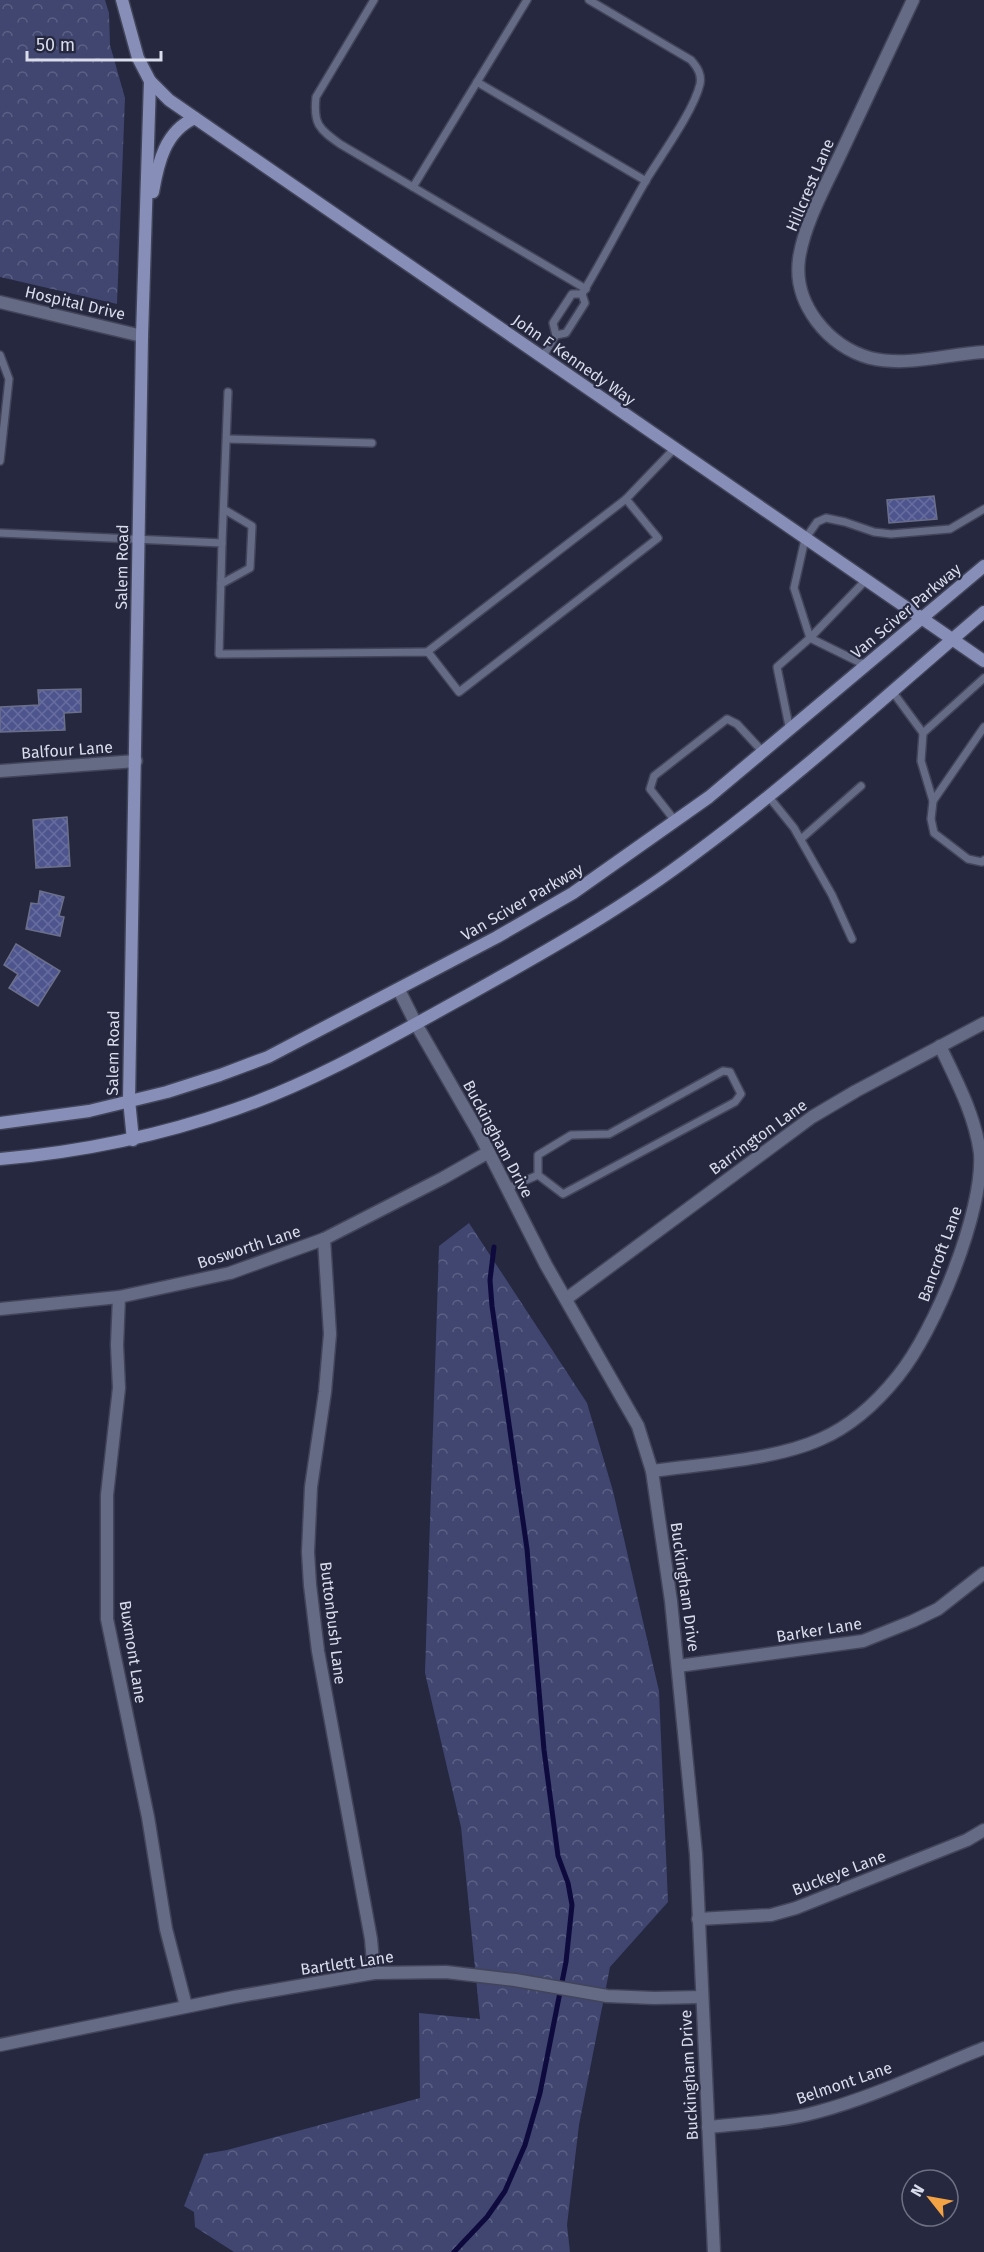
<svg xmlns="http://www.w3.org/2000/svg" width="984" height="2252" viewBox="0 0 984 2252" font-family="'Fira Sans',sans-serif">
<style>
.forest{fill:url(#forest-crowns)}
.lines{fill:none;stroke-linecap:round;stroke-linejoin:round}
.stream{stroke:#0e0a3d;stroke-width:5}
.building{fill:url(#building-cross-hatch);stroke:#6b6f89;stroke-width:1.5}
.lane-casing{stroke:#42455a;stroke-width:10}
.street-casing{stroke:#42455a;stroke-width:15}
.secondary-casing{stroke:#42455a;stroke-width:15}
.lane{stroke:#666b85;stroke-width:7}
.street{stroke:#666b85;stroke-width:12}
.secondary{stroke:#878fb9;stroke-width:12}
.labels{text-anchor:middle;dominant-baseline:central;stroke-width:4.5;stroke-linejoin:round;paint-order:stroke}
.street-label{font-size:16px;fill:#d9dceb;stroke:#25283e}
</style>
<defs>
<pattern id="forest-crowns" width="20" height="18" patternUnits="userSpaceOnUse" patternTransform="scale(1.5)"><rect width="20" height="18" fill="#404670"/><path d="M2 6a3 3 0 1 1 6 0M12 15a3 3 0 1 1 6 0" fill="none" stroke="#5b6085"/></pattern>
<pattern id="building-cross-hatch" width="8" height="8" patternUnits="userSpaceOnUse" patternTransform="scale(1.5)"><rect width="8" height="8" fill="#4e558e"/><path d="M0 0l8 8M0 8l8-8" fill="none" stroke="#676d9e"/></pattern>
</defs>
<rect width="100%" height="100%" fill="#25283e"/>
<g class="forest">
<polygon points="0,0 105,0 109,13 110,45 125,98 117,304 0,277"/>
<polygon points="469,1223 587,1403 613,1491 659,1691 668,1902 610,1967 579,2125 567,2225 570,2252 234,2252 195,2227 194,2212 184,2206 204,2154 227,2150 420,2098 419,2013 480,2019 461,1827 425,1673 439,1246"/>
</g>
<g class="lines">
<polyline class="stream" points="454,2252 487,2217 505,2191 525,2145 540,2093 566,1962 572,1905 568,1883 558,1856 544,1750 527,1549 492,1306 490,1280 494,1247"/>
</g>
<g class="building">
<polygon points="934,496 937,519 889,523 887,500"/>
<polygon points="81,689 81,712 64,713 65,730 0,732 0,707 39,705 38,690"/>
<polygon points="67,817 70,866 36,868 33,820"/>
<polygon points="40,891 64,897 59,916 64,917 60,936 26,929 31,903 38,904"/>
<polygon points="16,944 60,971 38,1006 9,988 18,974 4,965"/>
</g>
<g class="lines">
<g class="lane-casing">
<g id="lane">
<path d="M374 0 316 97C313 124 319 129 340 144L586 289"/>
<polyline points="477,82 646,181"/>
<polyline points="413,187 527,0"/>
<path d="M582 294C605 256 625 216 648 177 663 153 694 110 700 84 702 74 697 67 691 60L589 0"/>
<polyline points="556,335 553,323 572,294 582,294"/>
<polyline points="0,355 9,379 0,461"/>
<polyline points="542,358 556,335 566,333 585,303 582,294"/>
<polyline points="227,439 372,443"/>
<polyline points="0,533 222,543 219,654 428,652 459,692 658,538 626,499 674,449"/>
<polyline points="222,543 228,392"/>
<polyline points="221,584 250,568 252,526 225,510"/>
<polyline points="427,652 626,499"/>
<polyline points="867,666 810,638 794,588 805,539 817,522 826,518 845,522 874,532 891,534 950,529 984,509"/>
<polyline points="892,691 923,733 921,761 933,801 984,727"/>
<polyline points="790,731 777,667 810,638 865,581"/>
<polyline points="923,733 984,678"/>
<polyline points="769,797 794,828 832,895 852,939"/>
<polyline points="933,801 931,819 934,833 968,859 982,862 984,860"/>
<polyline points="676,822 650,789 654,776 727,719 737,724 764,753"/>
<polyline points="801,839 861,786"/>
<polyline points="506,1189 538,1175 563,1194 735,1102 741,1094 730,1072 723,1071 609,1134 571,1135 538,1155 538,1175"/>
</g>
</g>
<g class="street-casing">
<g id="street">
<path d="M913 0C889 51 865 102 841 153 826 185 804 224 799 259 793 304 828 346 870 358 907 367 947 354 984 352"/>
<polyline points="0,302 142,336"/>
<polyline points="0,771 136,761"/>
<polyline points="399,990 416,1024 480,1135 546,1265 638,1426 652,1471 671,1601 696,1854 714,2252"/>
<polyline points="324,1239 330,1334 325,1392 311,1487 308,1552 310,1585 318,1651 371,1939 374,1973"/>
<polyline points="119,1297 117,1345 119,1388 107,1495 107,1619 148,1817 166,1929 186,2006"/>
<polyline points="566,1299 812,1117 856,1091 984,1023"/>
<polyline points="0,1309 119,1297 230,1273 324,1239 443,1178 487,1153"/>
<path d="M652 1471C703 1464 775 1460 821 1439 851 1426 878 1401 898 1376 935 1331 984 1211 980 1153 975 1115 956 1080 940 1046"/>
<polyline points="678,1666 863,1641 913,1621 938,1609 984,1573"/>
<polyline points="698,1919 771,1915 796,1908 967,1840 984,1830"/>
<polyline points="0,2045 234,1997 374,1973 446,1972 515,1980 607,1996 654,1998 702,1997"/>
<path d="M708 2127C745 2123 781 2122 817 2112 874 2097 929 2070 984 2048"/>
</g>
</g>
<g class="secondary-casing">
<g id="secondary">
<polyline points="122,0 138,58 150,81 142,336 129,1100 133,1140"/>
<polyline points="150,81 169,100 195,118 984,661"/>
<path d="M153 192C158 163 165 131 195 118"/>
<polyline points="0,1123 89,1111 167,1092 220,1075 268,1057 497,937 573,893 709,797 984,566"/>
<path d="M0 1159C81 1152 159 1136 236 1109 317 1081 393 1036 468 995 547 951 625 907 697 852 797 778 889 693 984 612"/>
</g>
</g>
<use href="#lane" class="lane"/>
<use href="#street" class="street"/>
<use href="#secondary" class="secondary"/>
</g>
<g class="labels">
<g class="street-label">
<text transform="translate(810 185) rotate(-67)">Hillcrest Lane</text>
<text transform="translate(75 303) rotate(13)">Hospital Drive</text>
<text transform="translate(574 360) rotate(35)">John F Kennedy Way</text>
<text transform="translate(122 567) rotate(-89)">Salem Road</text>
<text transform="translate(906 611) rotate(-40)">Van Sciver Parkway</text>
<text transform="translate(67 750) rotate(-4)">Balfour Lane</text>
<text transform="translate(522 902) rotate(-30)">Van Sciver Parkway</text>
<text transform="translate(113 1053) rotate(-89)">Salem Road</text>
<text transform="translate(758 1137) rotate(-36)">Barrington Lane</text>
<text transform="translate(498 1139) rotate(62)">Buckingham Drive</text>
<text transform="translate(249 1247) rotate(-18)">Bosworth Lane</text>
<text transform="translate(940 1254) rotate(-70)">Bancroft Lane</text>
<text transform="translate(685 1587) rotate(82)">Buckingham Drive</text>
<text transform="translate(333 1623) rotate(83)">Buttonbush Lane</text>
<text transform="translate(819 1630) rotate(-9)">Barker Lane</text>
<text transform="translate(133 1652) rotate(81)">Buxmont Lane</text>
<text transform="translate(839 1873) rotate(-21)">Buckeye Lane</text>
<text transform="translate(347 1963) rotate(-8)">Bartlett Lane</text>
<text transform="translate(689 2075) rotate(-93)">Buckingham Drive</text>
<text transform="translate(844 2083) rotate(-19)">Belmont Lane</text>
</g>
</g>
<g transform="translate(930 2198) rotate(301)"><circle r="28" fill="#25283e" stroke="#6d7083" stroke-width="1.5"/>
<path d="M0-4.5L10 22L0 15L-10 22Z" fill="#f4a344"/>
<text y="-9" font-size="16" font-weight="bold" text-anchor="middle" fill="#d9dceb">N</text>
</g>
<path d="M27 51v9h134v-9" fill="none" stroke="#d9dceb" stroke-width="3"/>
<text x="36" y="51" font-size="18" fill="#d9dceb" stroke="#25283e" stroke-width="4.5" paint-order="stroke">50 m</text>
</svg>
